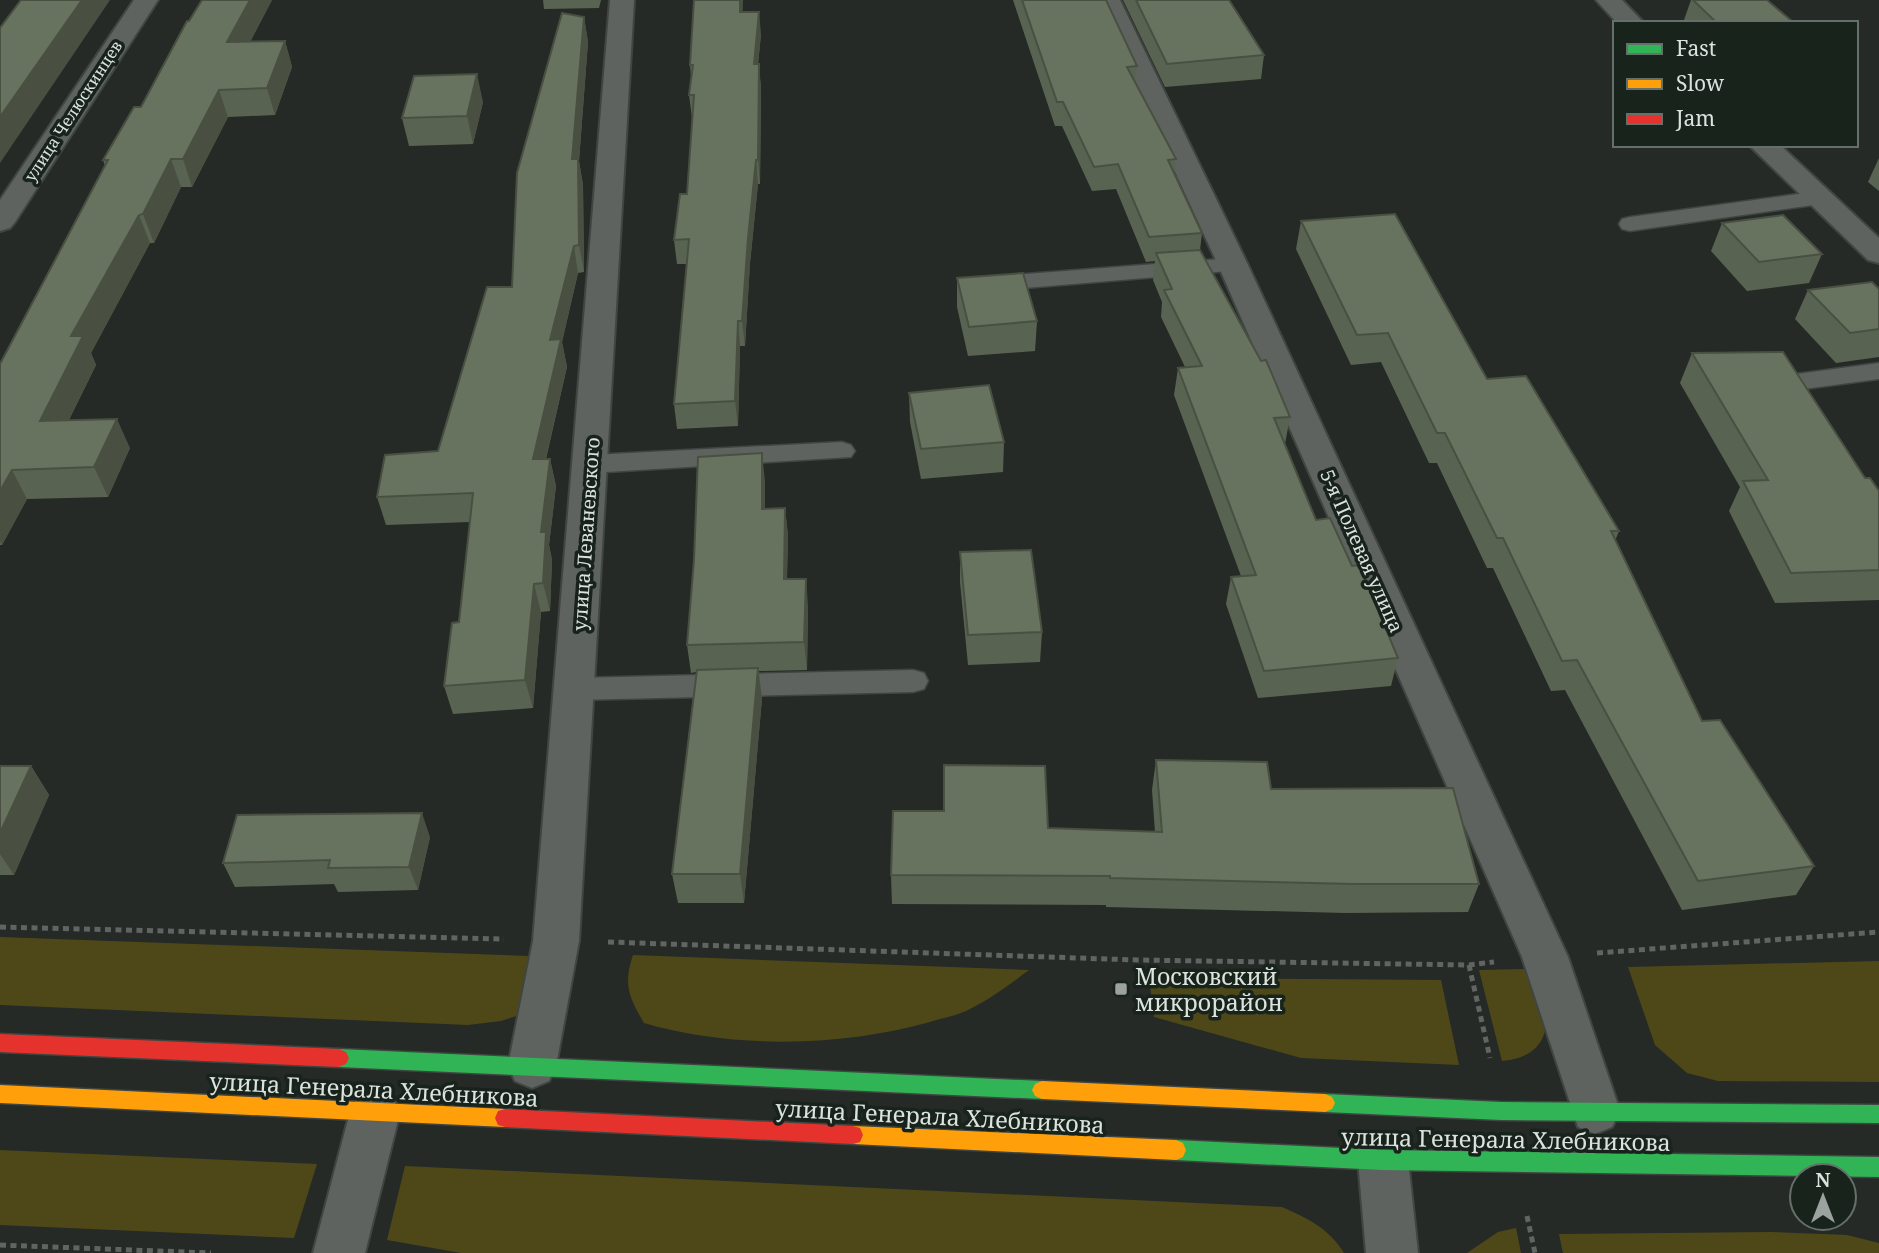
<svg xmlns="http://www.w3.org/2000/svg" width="1879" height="1253" viewBox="0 0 1879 1253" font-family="'Noto Serif',serif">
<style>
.green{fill:#4e4819}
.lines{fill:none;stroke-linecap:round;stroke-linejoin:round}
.lane-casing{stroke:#3f4540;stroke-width:3}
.street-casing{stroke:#3f4540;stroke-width:4}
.fast-casing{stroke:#3f4540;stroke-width:3}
.slow-casing{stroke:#3f4540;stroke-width:3}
.jam-casing{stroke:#3f4540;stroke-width:3}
.path{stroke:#606462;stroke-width:5;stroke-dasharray:6 4.5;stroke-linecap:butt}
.lane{fill:#5e6360;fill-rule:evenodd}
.street{fill:#5e6360;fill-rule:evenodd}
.fast{fill:#30b455;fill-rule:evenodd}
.slow{fill:#ff9f0a;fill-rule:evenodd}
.jam{fill:#e5322d;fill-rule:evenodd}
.wall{fill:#596352}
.shaded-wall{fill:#495042}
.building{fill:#68735f;stroke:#495042;stroke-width:2}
.poi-dot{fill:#9ca29e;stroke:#18231c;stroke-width:2.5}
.labels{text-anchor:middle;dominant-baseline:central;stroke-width:7;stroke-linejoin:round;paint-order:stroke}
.far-street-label{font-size:16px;fill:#dce3de;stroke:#18231c}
.street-label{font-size:19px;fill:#dce3de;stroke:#18231c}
.near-poi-label{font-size:23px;fill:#dce3de;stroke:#18231c;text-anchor:start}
.near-street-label{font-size:23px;fill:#dce3de;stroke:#18231c}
</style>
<rect width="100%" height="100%" fill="#252a26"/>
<g class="green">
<polygon points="0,937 559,957 531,1011 501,1021 468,1025 0,1005"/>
<path d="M633 955 1029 970C1009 985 989 1000 966 1011 955 1016 942 1018 930 1022 841 1047 732 1049 644 1023 629 997 623 985 633 955Z"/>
<polygon points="1879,961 1879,1082 1718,1081 1687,1073 1655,1045 1628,967"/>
<path d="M1531 969C1535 983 1547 1012 1546 1025 1544 1049 1523 1060 1502 1061L1479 970Z"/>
<polygon points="1149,978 1441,980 1459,1065 1301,1058 1154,1017"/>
<polygon points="0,1150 317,1164 294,1238 0,1225"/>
<path d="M405 1166 1282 1207C1309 1219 1328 1228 1344 1253H461L387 1240Z"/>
<polygon points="1516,1228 1521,1253 1467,1253 1498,1232"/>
<polygon points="1771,1232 1847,1235 1879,1243 1879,1253 1563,1253 1559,1234"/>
</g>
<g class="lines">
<g class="lane-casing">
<g id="lane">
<polygon points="1820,191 1828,193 1831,198 1828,203 1630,231 1622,229 1619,224 1622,219 1630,217"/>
<polygon points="1233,258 1241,260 1245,265 1241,270 1012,289 1004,287 1000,282 1004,277 1012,275"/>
<polygon points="1879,363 1879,379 1789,391 1780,389 1776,383 1780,377 1789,375"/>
<polygon points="842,442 851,445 855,451 851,457 591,473 581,470 577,464 581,458 591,455"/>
<polygon points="913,670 924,673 928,681 924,689 913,692 575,700 564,697 560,689 564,681 575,678"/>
</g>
</g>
<g class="street-casing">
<g id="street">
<polygon points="134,0 158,0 15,222 10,228 0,231 0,200"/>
<polygon points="610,0 634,0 579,941 556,1066 549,1081 532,1088 515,1081 508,1066 533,941"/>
<polygon points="1096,0 1120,0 1248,265 1568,957 1620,1111 1612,1127 1595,1134 1578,1127 1522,957 1218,265"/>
<polygon points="1596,0 1622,0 1644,23 1617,23"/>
<polygon points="1749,145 1780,145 1879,238 1879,263 1868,260"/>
<polygon points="375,1089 392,1096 400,1112 365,1253 313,1253 350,1112 358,1096"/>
<polygon points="1383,1136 1401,1143 1408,1160 1418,1253 1366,1253 1358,1160 1365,1143"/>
</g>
</g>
<g class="fast-casing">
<g id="fast">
<polygon points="339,1049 1042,1081 1049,1084 1052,1090 1049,1096 1042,1099 339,1067 332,1064 329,1058 332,1052"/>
<polygon points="1325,1094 1501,1102 1879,1105 1879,1123 1501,1120 1325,1112 1318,1109 1315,1103 1318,1097"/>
<polygon points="1176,1140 1383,1150 1879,1157 1879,1177 1383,1170 1176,1160 1169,1157 1166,1150 1169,1143"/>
</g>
</g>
<g class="slow-casing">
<g id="slow">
<polygon points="1042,1081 1325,1094 1332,1097 1335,1103 1332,1109 1325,1112 1042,1099 1035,1096 1032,1090 1035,1084"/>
<polygon points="0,1085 505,1109 512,1111 515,1118 512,1125 505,1127 0,1103"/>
<polygon points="853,1126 1176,1140 1183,1143 1186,1150 1183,1157 1176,1160 853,1144 846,1142 843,1135 846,1128"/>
</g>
</g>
<g class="jam-casing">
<g id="jam">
<polygon points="0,1034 339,1049 346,1052 349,1058 346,1064 339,1067 0,1052"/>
<polygon points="505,1109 853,1126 860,1128 863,1135 860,1142 853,1144 505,1127 498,1125 495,1118 498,1111"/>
</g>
</g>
<g class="path">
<polyline points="0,927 504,939"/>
<polyline points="608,942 1137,960 1469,965 1494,962"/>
<polyline points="1597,953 1879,932"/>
<polyline points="1469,965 1490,1058"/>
<polyline points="1527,1216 1535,1253"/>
<polyline points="0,1245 211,1253"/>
</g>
<use href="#lane" class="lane"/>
<use href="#street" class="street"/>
<use href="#fast" class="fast"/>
<use href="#slow" class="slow"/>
<use href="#jam" class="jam"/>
</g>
<g class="wall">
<polygon points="272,0 250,42 285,41 292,67 275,115 228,117 192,187 181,187 154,243 150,243 91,353 96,365 69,420 130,448 108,497 27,499 2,545 0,545 0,364 105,166 103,160 141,107"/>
<polygon points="543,0 601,0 599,8 544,9"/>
<polygon points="1013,0 1106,0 1137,66 1135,82 1176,159 1174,174 1202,233 1200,250 1290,417 1285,444 1316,520 1352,566 1398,658 1391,686 1258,698 1226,604 1231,577 1241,576 1174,395 1178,368 1185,367 1161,317 1162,302 1153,280 1155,261 1146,262 1116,189 1092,191 1062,126 1055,126"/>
<polygon points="1123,0 1229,0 1264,55 1261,79 1165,87"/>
<polygon points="1691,0 1767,0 1794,23 1688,23 1684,20"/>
<polygon points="743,12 761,34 758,64 761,87 760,184 758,184 750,263 745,346 740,346 738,426 677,429 674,404 687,264 677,264 674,240 687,194 692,118 689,95 691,77 690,65"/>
<polygon points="584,17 588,42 579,161 583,185 584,272 578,273 562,342 567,367 546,459 550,459 556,486 549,545 552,560 550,611 541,612 533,708 453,714 444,686 459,622 470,522 386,525 377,497 438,451 512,287"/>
<polygon points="483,102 473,144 409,146 402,118"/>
<polygon points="1879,158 1879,191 1868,182"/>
<polygon points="1301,221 1487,379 1619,531 1615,541 1702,721 1814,866 1796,895 1682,910 1565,690 1551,691 1493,568 1487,568 1437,463 1429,463 1381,362 1351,365 1296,249"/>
<polygon points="1722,223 1822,254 1809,283 1747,291 1711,251"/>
<polygon points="957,278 1037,321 1035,351 968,356 957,307"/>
<polygon points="1879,289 1879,357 1836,363 1795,319 1808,290"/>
<polygon points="1692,353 1865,478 1879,491 1879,600 1775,603 1729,511 1740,487 1680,383"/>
<polygon points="909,393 1004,442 1003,472 921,479 910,422"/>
<polygon points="765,481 765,509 785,508 788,536 787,579 808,606 807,670 759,671 762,698 744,903 678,903 672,874 696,672 691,673 687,645"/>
<polygon points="960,552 1042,632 1040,662 968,665 960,582"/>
<polygon points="1156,760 1271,789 1479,884 1468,912 1345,913 1106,907 1106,905 892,904 891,875 1048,828 1155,832 1152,790"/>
<polygon points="0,766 31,766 49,795 14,875 0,875"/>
<polygon points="430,837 418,890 338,892 334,884 235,887 223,863"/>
</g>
<g class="shaded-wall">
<polygon points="82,0 110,0 0,163 0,117"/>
<polygon points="250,0 272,0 236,69 227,42"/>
<polygon points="740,0 743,0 742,35 740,12"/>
<polygon points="759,12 761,34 756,87 754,64"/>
<polygon points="584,17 588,42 579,161 583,185 584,272 579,245 572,159"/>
<polygon points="285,41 292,67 275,115 267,88"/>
<polygon points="759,64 761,87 760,184 758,160"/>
<polygon points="477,74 483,102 473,144 467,116"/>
<polygon points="219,90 228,117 192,187 183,159"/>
<polygon points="171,159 181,187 154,243 143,214"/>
<polygon points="756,160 758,184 750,263 745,346 742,321 748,238"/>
<polygon points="139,215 150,243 91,353 96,365 54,450 40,421 71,336"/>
<polygon points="574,246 578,273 562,342 567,367 539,487 533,459 550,340"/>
<polygon points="738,321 740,346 738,426 735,401"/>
<polygon points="117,419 130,448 108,497 94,467"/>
<polygon points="762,453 765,481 765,536 762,509"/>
<polygon points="550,459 556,486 549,545 552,560 550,611 543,583 541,532"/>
<polygon points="12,470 27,499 2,545 0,541 0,491"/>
<polygon points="785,508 788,536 786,607 784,579"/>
<polygon points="806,579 808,606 807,670 804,642"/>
<polygon points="534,584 541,612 533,708 525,680"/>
<polygon points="758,668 762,698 744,903 740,874"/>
<polygon points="31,766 49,795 14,875 0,854 0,833"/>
<polygon points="422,813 430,837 418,890 409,867"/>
</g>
<g class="building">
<polygon points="21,0 82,0 0,117 0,28"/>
<polygon points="202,0 250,0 227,42 285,41 267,88 219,90 183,159 171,159 143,214 139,215 71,336 83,336 40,421 117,419 94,467 12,470 0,491 0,364 108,160 103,160 134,107 141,107 187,21 189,21"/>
<polygon points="694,0 740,0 740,12 759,12 754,64 759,64 758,160 756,160 748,238 742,321 738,321 735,401 674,404 689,239 674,240 680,194 687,194 694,95 689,95 693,65 690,65"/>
<polygon points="1022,0 1106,0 1137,66 1127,67 1176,159 1168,160 1202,233 1149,237 1118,164 1094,167 1063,102 1057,102"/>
<polygon points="1136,0 1229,0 1264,55 1167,64"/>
<polygon points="1693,0 1767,0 1794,23 1717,23"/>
<polygon points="562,13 584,17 572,159 578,159 579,245 574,246 550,340 561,339 533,459 550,459 541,532 546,532 543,583 534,584 525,680 444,686 452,623 459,622 473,493 377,497 385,455 438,451 487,287 512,287 517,173"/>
<polygon points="477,74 467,116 402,118 414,76"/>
<polygon points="1395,214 1487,379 1526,376 1619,531 1611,531 1702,721 1720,720 1814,866 1698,881 1577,660 1562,661 1503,538 1497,538 1445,433 1437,433 1388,333 1357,335 1301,221"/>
<polygon points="1783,215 1822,254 1759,262 1722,223"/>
<polygon points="1200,250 1261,361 1266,360 1290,417 1274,418 1316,520 1330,518 1352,566 1359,565 1398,658 1264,671 1231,577 1256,575 1178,368 1202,366 1164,290 1172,289 1156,253"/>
<polygon points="1023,273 1037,321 969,327 957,278"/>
<polygon points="1872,282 1879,289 1879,329 1850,333 1808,290"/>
<polygon points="1783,352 1865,478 1870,478 1879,491 1879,570 1791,573 1743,481 1768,480 1692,353"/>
<polygon points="989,385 1004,442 921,449 909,393"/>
<polygon points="762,453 762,509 785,508 784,579 806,579 804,642 687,645 694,560 698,457"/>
<polygon points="1031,550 1042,632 968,635 960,552"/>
<polygon points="758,668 740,874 672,874 697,670"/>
<polygon points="1156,760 1267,762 1271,789 1453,788 1479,884 1354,884 1110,878 1110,876 891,875 893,811 944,811 944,765 1045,766 1048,828 1162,832"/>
<polygon points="0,766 31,766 0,833"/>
<polygon points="422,813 409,867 328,868 330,860 223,863 237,815"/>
</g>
<rect class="poi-dot" x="1114" y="982" width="14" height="14" rx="3.5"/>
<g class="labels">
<g class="far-street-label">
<text transform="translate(73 111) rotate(-57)">улица Челюскинцев</text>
</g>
<g class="street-label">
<text transform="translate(586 534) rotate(-86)">улица Леваневского</text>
<text transform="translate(1362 551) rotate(66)">5-я Полевая улица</text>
</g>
<g class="near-poi-label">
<text x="1135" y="976">Московский<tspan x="1135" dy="26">микрорайон</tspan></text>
</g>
<g class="near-street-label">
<text transform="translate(374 1089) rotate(3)">улица Генерала Хлебникова</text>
<text transform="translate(940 1116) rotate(3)">улица Генерала Хлебникова</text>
<text transform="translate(1506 1139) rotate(1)">улица Генерала Хлебникова</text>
</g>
</g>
<rect x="1613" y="21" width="245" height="126" fill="#18231c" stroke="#66706a" stroke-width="2"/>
<rect x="1627" y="44" width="35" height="10" fill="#30b455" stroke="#66706a" stroke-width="2"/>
<text x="1676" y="56" font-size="21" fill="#dce3de">Fast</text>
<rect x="1627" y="79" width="35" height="10" fill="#ff9f0a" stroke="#66706a" stroke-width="2"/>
<text x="1676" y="91" font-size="21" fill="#dce3de">Slow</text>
<rect x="1627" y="114" width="35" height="10" fill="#e5322d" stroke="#66706a" stroke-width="2"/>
<text x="1676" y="126" font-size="21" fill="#dce3de">Jam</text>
<g transform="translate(1823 1197)"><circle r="33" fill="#18231c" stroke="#66706a" stroke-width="2"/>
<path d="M0-5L12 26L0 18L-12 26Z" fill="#9ca29e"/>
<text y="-10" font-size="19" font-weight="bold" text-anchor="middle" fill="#dce3de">N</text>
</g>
</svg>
